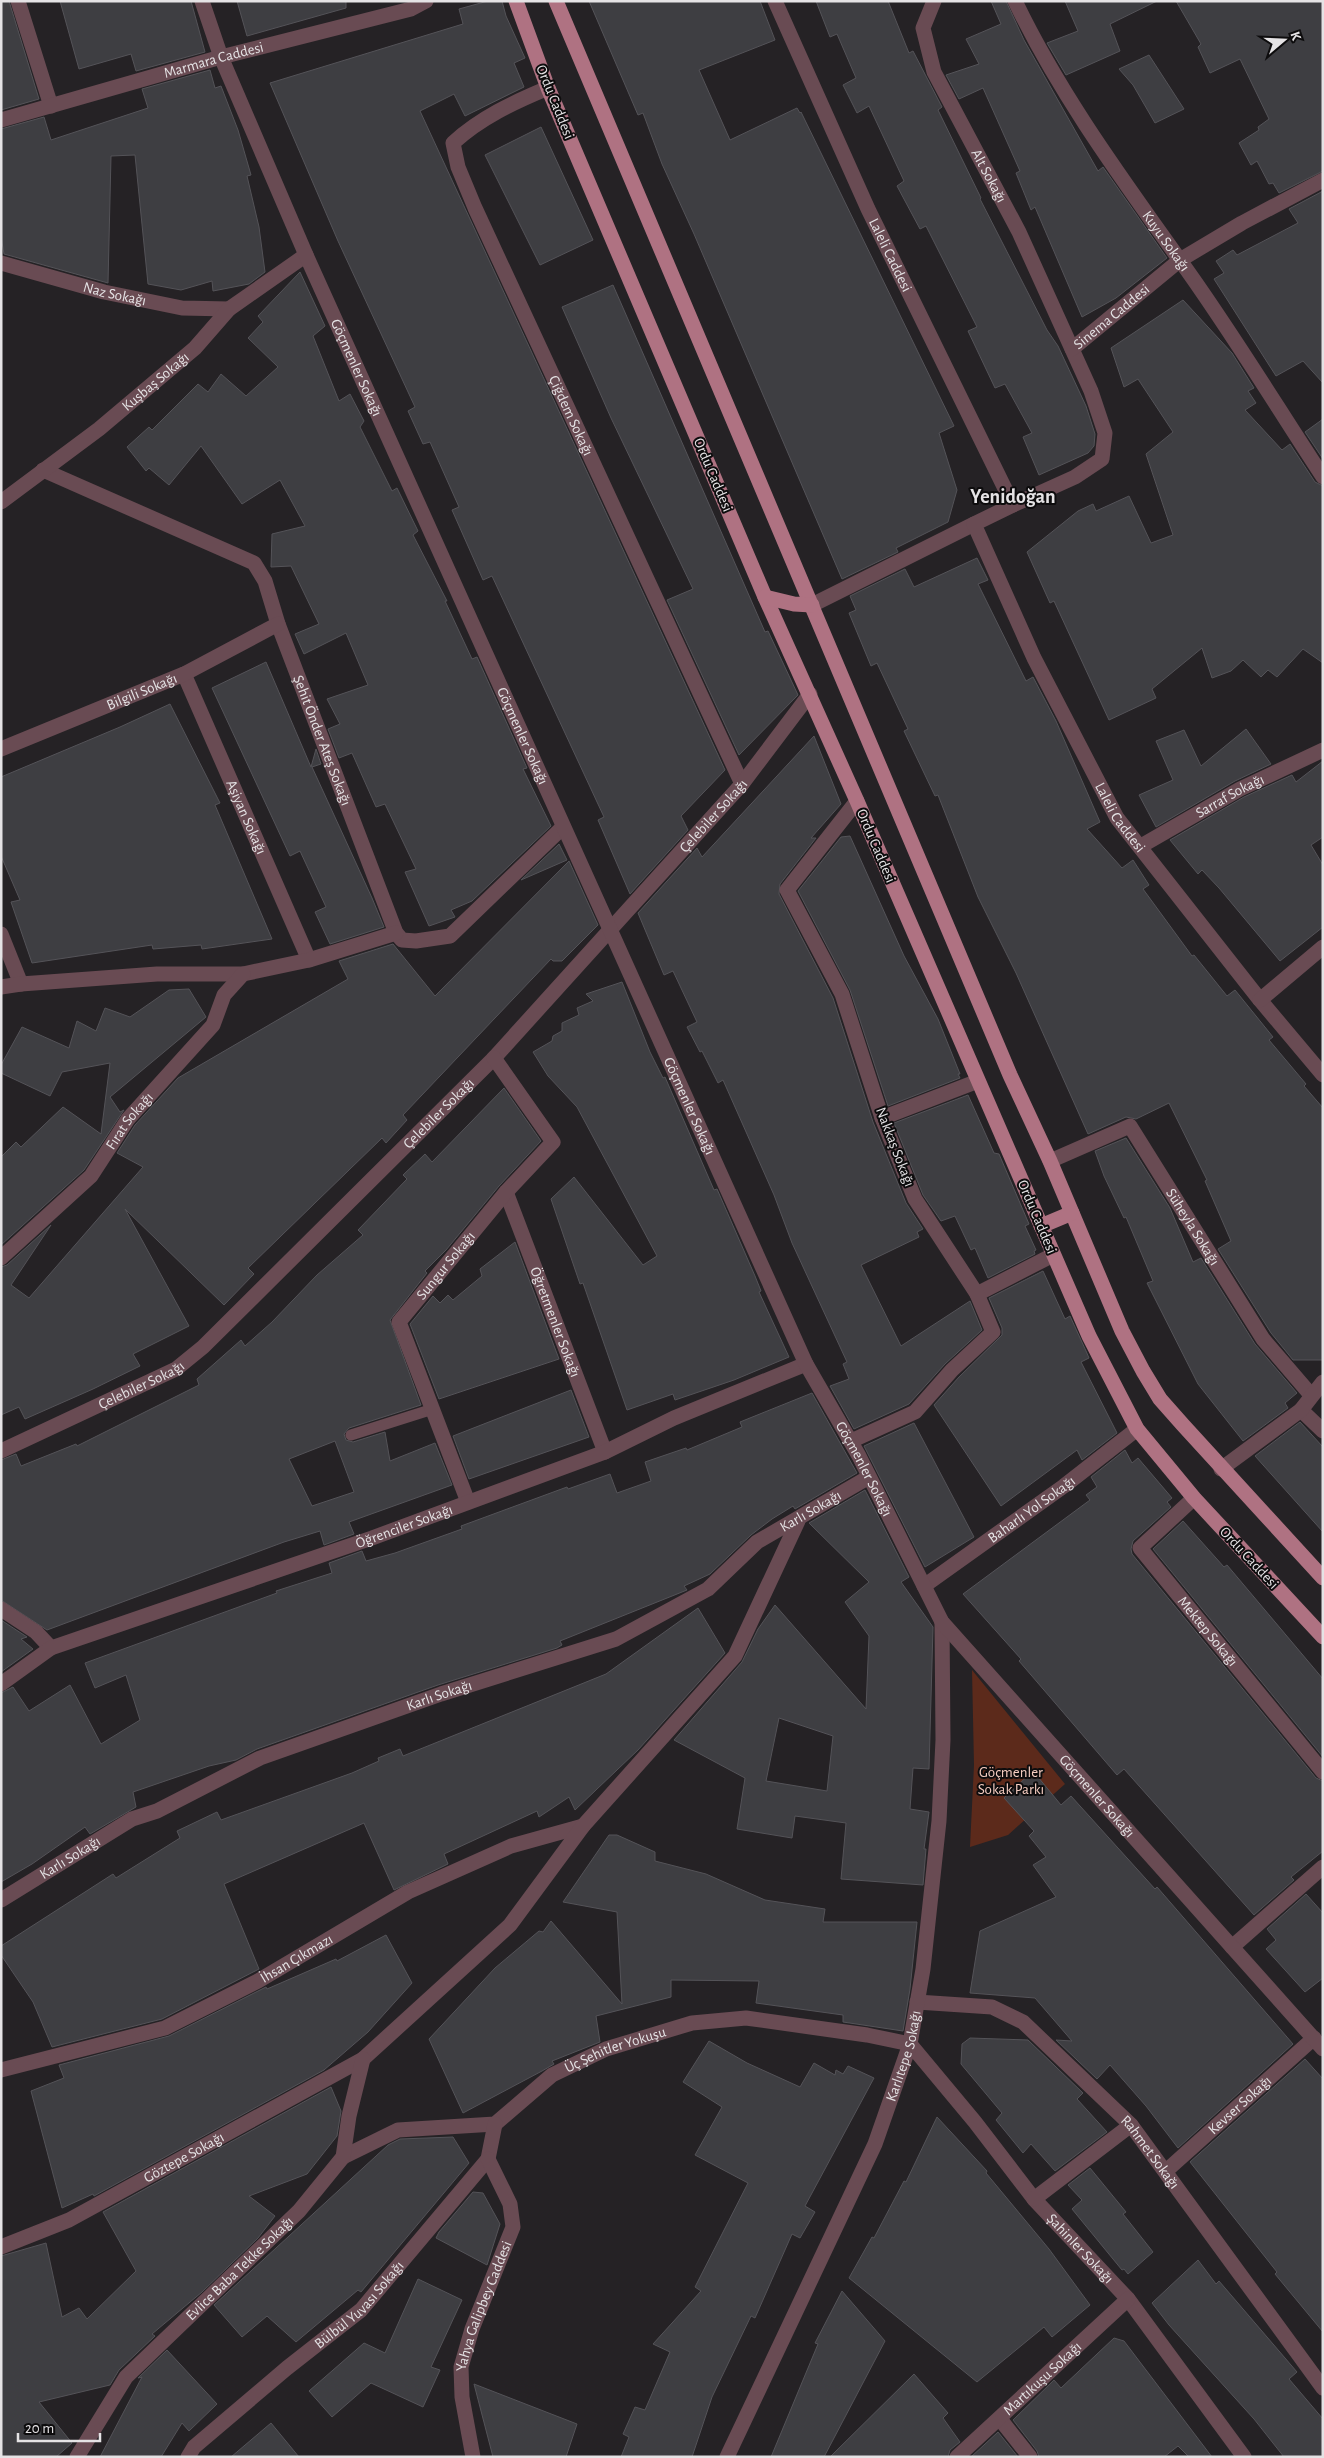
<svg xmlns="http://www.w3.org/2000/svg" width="1324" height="2458" viewBox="0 0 1324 2458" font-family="'Alegreya Sans',sans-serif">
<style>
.green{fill:#5c2a1b}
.building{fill:#3e3e42;stroke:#545358;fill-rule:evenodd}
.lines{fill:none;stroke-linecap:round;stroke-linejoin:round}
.service{stroke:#694b53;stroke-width:11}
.minor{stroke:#694b53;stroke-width:15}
.tertiary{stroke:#694b53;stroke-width:15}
.primary{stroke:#af7282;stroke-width:15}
.labels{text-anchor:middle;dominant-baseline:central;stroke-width:4;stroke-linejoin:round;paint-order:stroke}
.street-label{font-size:15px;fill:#e5e3e5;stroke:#0d0c0d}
.park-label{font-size:15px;fill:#f5cdc1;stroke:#0d0c0d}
.district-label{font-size:20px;font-weight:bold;fill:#e5e3e5;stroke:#0d0c0d}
</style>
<rect width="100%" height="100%" fill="#252225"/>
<polygon class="green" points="972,1670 1065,1784 1008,1835 970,1847 974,1765"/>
<g class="building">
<polygon points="1,1 9,1 39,99 1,110"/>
<polygon points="60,1 191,1 205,52 136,71 131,54 79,69"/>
<polygon points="237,1 346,1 346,8 247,36"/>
<polygon points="488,1 502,1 506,16 525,58 514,63 524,87 465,116 454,94 420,111 725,770 681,816 688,830 630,894 598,820 604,817 492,576 483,580 452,510 459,507 430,442 423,444 408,411 415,407 338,241 270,83 463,24 459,9"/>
<polygon points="589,1 760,1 775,40 699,70 730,140 797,108 800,113 801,112 954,426 939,433 957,490 948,522 896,548 898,552 842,579 694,234 662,164 643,113 638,115"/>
<polygon points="816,1 888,1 909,53 913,51 942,107 938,110 981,198 980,199 1047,330 1058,346 1086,406 1095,434 1094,446 1088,453 1039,475 1023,437 1032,433 1005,384 995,388 968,331 977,327 926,226 920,229 897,186 904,181 869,106 857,113 843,85 856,78 837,34 830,37"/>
<polygon points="991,1 1006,1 1024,40 1098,171 1103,167 1167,258 1116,298 1082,317 1035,207 1031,210 1016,173 1020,171 983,88 959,99 946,75 979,64 966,39 1001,24"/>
<polygon points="1065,1 1157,1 1110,24 1120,51 1066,75 1047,43 1078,31"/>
<polygon points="1176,1 1323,1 1323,171 1279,193 1273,183 1269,184 1257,161 1251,165 1239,143 1259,130 1258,127 1269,119 1240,59 1210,73 1198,47 1201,44"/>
<polygon points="1149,55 1184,109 1155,123 1133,85 1119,69"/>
<polygon points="210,70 215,88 221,86 238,130 251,175 247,176 259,227 265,272 249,284 213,291 212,281 181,290 148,284 135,155 111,156 108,283 4,254 1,236 1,129 44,117 51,140 148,108 142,89"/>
<polygon points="541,127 593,240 540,265 485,155"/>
<polygon points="1323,191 1323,383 1303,361 1276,376 1214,279 1224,273 1216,261 1233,250 1237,255 1298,223 1289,209"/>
<polygon points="300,272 325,326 313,336 339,401 350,394 364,421 360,427 392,491 397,488 418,531 413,535 447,601 445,601 472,659 477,657 527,768 523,769 551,826 472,901 451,910 455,917 429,926 405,872 416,869 385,804 376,807 352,753 339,758 328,729 340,724 327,699 368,685 346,633 304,654 295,634 319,624 291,566 271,567 272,534 305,526 280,480 242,504 201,446 169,485 149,468 146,471 127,447 149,427 152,430 198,384 208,392 221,374 246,396 278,367 248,338 263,322 258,316"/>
<polygon points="613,285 765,632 768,631 798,695 739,755 667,600 693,589 611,418 562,307"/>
<polygon points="1183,300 1232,353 1254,388 1248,391 1256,403 1245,410 1282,450 1290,444 1315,482 1323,486 1323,663 1303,649 1277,677 1268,670 1261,677 1243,660 1231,671 1212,678 1202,648 1152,689 1156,698 1109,720 1054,601 1050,603 1027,552 1078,511 1093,504 1096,511 1129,496 1151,543 1173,535 1146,454 1173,432 1138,379 1124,387 1111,348"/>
<polygon points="1323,419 1323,459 1305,432"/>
<polygon points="977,558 988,580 978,584 1026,681 1033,677 1056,721 1100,822 1087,829 1122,868 1133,860 1149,885 1143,889 1192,956 1194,955 1227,996 1235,990 1273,1037 1269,1040 1306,1084 1304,1086 1323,1108 1323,1360 1293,1360 1271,1333 1218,1249 1231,1241 1205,1181 1207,1180 1169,1103 1136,1119 1126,1117 1088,1134 1016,973 978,897 938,795 935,796 904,731 908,729 877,663 871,666 849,613 856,610 850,596 905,569 914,587"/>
<polygon points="266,662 311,767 316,749 321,764 312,767 372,898 384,927 330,944 315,912 326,907 300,851 290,856 212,688"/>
<polygon points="170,704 220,803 215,805 272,939 202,949 201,945 153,949 152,945 32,963 11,902 20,900 1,856 1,777 120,727"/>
<polygon points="1246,729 1271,764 1235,781 1156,827 1139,795 1173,780 1156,741 1184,730 1201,766"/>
<polygon points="814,736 841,804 811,838 816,838 780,884 779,894 833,998 873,1122 906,1203 923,1229 917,1232 919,1237 861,1265 901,1346 970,1301 982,1330 945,1364 909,1404 854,1429 830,1386 849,1379 843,1364 847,1362 792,1243 774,1195 723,1080 718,1083 702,1051 700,1052 687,1027 697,1022 673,971 664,975 638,913 697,848 702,857"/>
<polygon points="1323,761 1323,837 1311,845 1323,865 1323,927 1280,961 1219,888 1202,870 1198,874 1170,840 1244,797 1292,775 1296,782"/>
<polygon points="850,836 904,956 938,1019 960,1074 958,1074 960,1078 888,1106 850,990 798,891 841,837"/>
<polygon points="559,844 567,860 521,880"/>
<polygon points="569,861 598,925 562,961 553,961 551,959 403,1115 407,1120 386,1143 382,1138 248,1268 254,1274 224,1305 125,1209 189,1326 133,1354 140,1366 93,1389 25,1419 19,1407 1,1415 1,1267 7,1265 51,1225 11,1285 29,1298 143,1167 117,1153 135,1125 178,1078 348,979 339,961 393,944 435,996"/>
<polygon points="622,982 650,1052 663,1078 665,1077 714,1190 717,1189 755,1276 761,1291 759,1292 789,1357 734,1380 675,1400 673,1394 627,1410 583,1283 580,1284 551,1199 574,1177 643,1265 657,1256 577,1107 548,1076 533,1052 552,1041 553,1036 562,1031 562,1023 579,1015 577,1008 593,1001 586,994"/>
<polygon points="189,989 206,1017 110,1097 120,1112 124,1110 84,1170 1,1245 1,1157 16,1142 21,1147 63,1107 101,1134 110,1063 62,1072 50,1096 1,1073 1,1065 22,1027 69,1048 77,1021 96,1031 105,1008 130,1017 169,990"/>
<path d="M504 1088 541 1141 499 1186 446 1250 425 1271 427 1273 390 1320 421 1405 349 1428 344 1434 346 1440 353 1442 385 1432 390 1461 435 1443 452 1485 349 1522 354 1534 324 1545 320 1531 284 1542 47 1630 1 1600V1460L16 1454 21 1466 76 1444 77 1446 199 1385 197 1379 241 1340 245 1346 272 1322 317 1275 363 1235 358 1230 407 1179 403 1175 425 1154 432 1162ZM335 1441 354 1492 312 1506 289 1459Z"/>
<polygon points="968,1095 994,1153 999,1154 1029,1224 1025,1226 1036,1250 1034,1251 1035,1254 988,1278 975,1248 971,1250 955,1216 941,1221 923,1195 894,1123"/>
<polygon points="1126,1138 1170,1208 1193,1262 1201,1258 1255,1344 1297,1393 1285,1403 1288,1408 1243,1441 1198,1384 1147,1283 1153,1281 1126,1217 1124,1218 1104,1176 1095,1151"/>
<polygon points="515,1242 559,1359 439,1399 410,1324 433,1296 440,1303 448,1295 453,1300 482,1276 480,1269"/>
<polygon points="1043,1271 1065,1319 1070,1316 1086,1351 1089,1358 1081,1362 1117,1433 1082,1460 1077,1450 1001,1506 934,1405 959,1377 1002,1335 1002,1328 989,1298"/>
<polygon points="571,1390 589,1437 469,1479 453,1436"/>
<polygon points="812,1393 857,1473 795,1509 793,1506 772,1519 751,1535 710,1574 684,1586 687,1590 560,1641 562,1645 557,1648 438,1685 257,1749 236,1760 209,1766 133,1792 136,1807 90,1834 85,1827 32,1864 1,1882 1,1693 13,1687 29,1711 70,1685 101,1744 140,1720 126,1675 95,1688 85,1663 277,1593 276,1591 332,1573 329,1563 362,1551 366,1561 395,1553 462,1529 461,1526 567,1487 568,1489 610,1474 617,1493 651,1481 645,1462 686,1448 687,1450 742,1427 740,1422"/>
<polygon points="1300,1422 1323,1447 1323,1532 1255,1456"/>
<polygon points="914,1423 974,1537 925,1567 864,1446"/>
<polygon points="1125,1450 1132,1463 1138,1458 1172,1498 1167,1502 1171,1507 1133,1541 1131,1549 1132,1554 1316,1778 1323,1781 1323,1851 1291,1877 1294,1880 1254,1915 1124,1769 1117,1775 1019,1661 1021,1659 963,1594 1090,1500 1086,1495 1097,1487 1091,1477"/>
<path d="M865 1490 909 1577 901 1582 933 1627 929 1769 913 1768 910 1809 929 1812 924 1849H926L923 1885 841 1879 846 1823 795 1816 792 1838 737 1829 745 1778 674 1740 742 1662 758 1629 775 1605 866 1709 869 1636 845 1602 869 1582 809 1523ZM779 1718 833 1736 827 1791 766 1781Z"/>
<polygon points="1183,1521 1224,1567 1227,1565 1323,1679 1323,1757 1153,1549"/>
<polygon points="698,1608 725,1653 638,1750 575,1810 569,1797 539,1817 537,1811 444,1854 448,1864 394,1890 364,1823 224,1884 259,1969 162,2019 52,2047 33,2002 1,1955 1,1946 113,1874 116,1878 180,1838 177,1831 217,1812 221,1820 352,1773 379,1761 378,1758 400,1749 403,1756 606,1674"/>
<polygon points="1,1620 27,1637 21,1639 33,1649 1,1672"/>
<polygon points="1033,1771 1061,1805 1071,1796 1155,1889 1157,1887 1293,2044 1178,2148 1146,2106 1110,2065 1097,2079 1056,2040 1072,2041 1035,1998 970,1993 980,1931 1056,1897 1033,1865 1046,1857 1029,1836 1034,1831 1004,1798"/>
<polygon points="609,1835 617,1835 655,1852 655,1861 706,1874 765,1900 825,1909 823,1922 917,1922 910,1989 903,2031 843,2022 843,2015 756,2003 759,1981 671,1980 671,1997 596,2016 600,2042 552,2061 554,2064 542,2071 463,2113 429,2039 495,1968 539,1931 543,1932 551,1921 622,2004 617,1912 563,1902"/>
<polygon points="1306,1894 1323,1913 1323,1978 1305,1992 1266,1949 1276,1940 1267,1929"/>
<polygon points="386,1935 412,1983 368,2032 324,2070 94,2196 93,2194 62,2208 31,2091 64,2078 59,2065 169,2036 266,1987 267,1989 336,1959 337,1961"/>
<polygon points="970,2038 1028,2040 1083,2093 1077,2099 1107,2132 1055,2171 1031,2144 1023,2153 996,2120 1002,2113 961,2064 962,2044"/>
<polygon points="709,2041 747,2063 800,2087 814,2063 835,2075 836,2070 843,2074 848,2066 874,2078 805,2206 815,2212 800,2238 792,2234 755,2318 751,2316 712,2397 692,2457 621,2457 629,2437 623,2434 635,2407 645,2410 670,2352 653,2344 701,2291 695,2287 748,2183 695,2155 722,2107 683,2082"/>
<polygon points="1305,2059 1323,2079 1323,2332 1275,2274 1277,2272 1190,2162"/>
<polygon points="331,2087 341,2111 337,2136 307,2174 249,2196 275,2216 258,2238 202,2292 152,2334 155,2336 119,2370 110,2385 39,2402 72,2443 56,2457 1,2457 1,2256 46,2243 62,2317 79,2308 87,2319 136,2271 103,2212"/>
<polygon points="937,2117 987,2171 986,2173 1049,2249 1090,2305 1052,2337 1044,2327 977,2382 849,2278 872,2237 874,2238 904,2181 906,2182"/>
<polygon points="453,2137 469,2163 361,2292 358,2290 296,2342 267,2316 242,2337 214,2305 388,2145 400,2139"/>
<polygon points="1090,2168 1126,2212 1123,2214 1153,2252 1128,2274 1124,2269 1122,2270 1072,2209 1082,2200 1068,2185"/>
<polygon points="473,2192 483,2193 500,2224 487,2265 436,2238 439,2232"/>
<polygon points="1198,2260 1216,2284 1219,2281 1297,2372 1289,2379 1323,2419 1323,2457 1284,2457 1254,2419 1169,2325 1152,2303"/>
<polygon points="418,2279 462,2300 431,2367 440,2370 423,2407 371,2383 332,2417 309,2391 364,2343 385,2353"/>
<polygon points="842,2291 885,2341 824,2457 771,2457 818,2344 815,2343"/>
<polygon points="1114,2338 1124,2341 1212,2457 1189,2457 1178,2446 1164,2457 1039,2457 1037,2451 1013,2420 1054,2380 1061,2388"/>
<polygon points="167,2350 217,2404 189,2431 182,2423 161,2457 100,2457 142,2377 138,2378"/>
<polygon points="914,2374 948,2413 943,2418 960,2442 950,2450 948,2457 830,2457"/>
<polygon points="474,2384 577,2424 566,2457 493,2457"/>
<polygon points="271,2423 299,2457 231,2457"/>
<polygon points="998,2432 1018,2457 971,2457"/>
</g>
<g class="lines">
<polyline class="service" points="351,1435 433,1409"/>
<g class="minor">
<polyline points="18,1 51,106"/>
<path id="s1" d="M934 1 923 28 934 72 1019 232 1091 391 1105 433 1102 459 1075 477 1013 505"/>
<path id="s2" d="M1015 1C1059 93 1120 176 1179 259 1230 329 1275 404 1323 477"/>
<path id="s3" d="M548 88C514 102 480 118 453 143L458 167 475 208 742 784"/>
<path id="s4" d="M1 120 221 57 411 9 426 1"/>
<path id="s5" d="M1 263 104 292 182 308 229 309"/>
<path id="s6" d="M43 470 254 563 265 581 278 624 396 933 402 940 416 941 450 936 563 827"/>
<path id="s7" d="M1 502 99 429 195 348 229 309 306 255"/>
<polyline points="812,605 974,524"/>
<path id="s8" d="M184 674 309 960"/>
<path id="s9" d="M1 749 184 674 278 624"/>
<path id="s10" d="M1141 846 1240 789 1323 750"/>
<polyline points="1,934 21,984"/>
<polyline points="1,987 21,984 157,974 243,974 309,960 396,933"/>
<polyline points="882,1118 978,1081"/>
<path id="s11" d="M1050 1161 1130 1126 1263 1339 1311 1395"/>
<path id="s12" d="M506 1192 605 1452"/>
<path id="s13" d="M1 1258 91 1176 128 1119 213 1025 224 995 243 974"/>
<polyline points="977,1294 1053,1255"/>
<polyline points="1301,1410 1323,1431"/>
<polyline points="851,1441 915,1412 952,1370 993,1332 977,1294 915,1199 882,1118 842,994 787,890 857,801"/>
<path id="s14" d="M1 1451 176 1369 203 1347 494 1058 742 784 810 694"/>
<polyline points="1221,1469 1301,1410 1323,1382"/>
<path id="s15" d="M1194 1498 1140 1548 1323 1772"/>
<path id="s16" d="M468 1502 399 1322 506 1192 553 1142 494 1058"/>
<path id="s17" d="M924 1586 1064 1486 1137 1429"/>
<polyline points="1,1609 36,1632 51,1648"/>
<path id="s18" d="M1 1684 51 1648 372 1538 605 1452 674 1418 806 1364"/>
<path id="s19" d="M1 1900 132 1819 157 1811 260 1758 441 1694 616 1639 708 1589 757 1542 869 1477"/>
<polyline points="1232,1947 1323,1867"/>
<path id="s20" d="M917 2002 992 2007 1023 2022 1131 2125 1323 2388"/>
<path id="s21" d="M1 2070 165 2028 258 1981 408 1892 511 1846 583 1826"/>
<path id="s22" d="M343 2157 398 2130 495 2124 552 2075 606 2049 692 2023 746 2018 867 2035 910 2044 975 2122 1034 2199 1128 2299 1244 2457"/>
<path id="s23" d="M1166 2171 1314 2038"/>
<polyline points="1034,2199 1131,2125"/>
<path id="s24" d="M1 2247 69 2220 363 2059 510 1925 583 1826 735 1656 798 1521"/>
<polyline points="1000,2419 1030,2457"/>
<path id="s25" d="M77 2457 126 2377 299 2211 343 2157 349 2116 363 2059"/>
<path id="s26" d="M188 2457 194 2447 287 2368 361 2310 488 2159 495 2124"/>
<path id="s27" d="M473 2457 462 2397 461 2367 472 2329 513 2227 510 2204 488 2159"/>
<path id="s28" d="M727 2457 875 2144 910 2044 923 1969 939 1821 943 1740 942 1622"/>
<path id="s29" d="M957 2457 1128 2299"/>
</g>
<g class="tertiary">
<path id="s30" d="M202 1 221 57 306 255 806 1364 859 1456 942 1622 1323 2049"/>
<path id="s31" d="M775 1 868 209 1013 505 974 524 1034 658 1117 818 1260 1000 1323 1075"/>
<path id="s32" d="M1072 349 1180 260 1242 223 1323 180"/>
<polyline points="1260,1000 1323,947"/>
</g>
<g class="primary">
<polyline points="516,1 548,88 765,597 857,801 1089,1336 1137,1429 1194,1498 1323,1637"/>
<polyline points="556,1 1010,1075 1050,1161 1122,1331 1143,1371 1160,1399 1183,1425 1323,1578"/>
<polyline points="765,597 794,604 812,605"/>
<polyline points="1041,1226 1072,1213"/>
</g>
</g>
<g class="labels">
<g class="street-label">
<text stroke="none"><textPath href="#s4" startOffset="221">Marmara Caddesi</textPath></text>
<text transform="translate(555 102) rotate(68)">Ordu Caddesi</text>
<text stroke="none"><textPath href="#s1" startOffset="192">Alt Sokağı</textPath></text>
<text stroke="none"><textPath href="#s2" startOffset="284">Kuyu Sokağı</textPath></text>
<text stroke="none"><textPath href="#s31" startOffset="279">Laleli Caddesi</textPath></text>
<text stroke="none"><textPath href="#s5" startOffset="118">Naz Sokağı</textPath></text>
<text stroke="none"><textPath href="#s32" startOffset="51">Sinema Caddesi</textPath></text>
<text stroke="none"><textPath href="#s30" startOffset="398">Göçmenler Sokağı</textPath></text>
<text stroke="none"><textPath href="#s7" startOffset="196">Kuşbaş Sokağı</textPath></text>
<text stroke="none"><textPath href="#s3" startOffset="408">Çiğdem Sokağı</textPath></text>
<text transform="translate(713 475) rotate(67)">Ordu Caddesi</text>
<text stroke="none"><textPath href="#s9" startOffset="152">Bilgili Sokağı</textPath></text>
<text stroke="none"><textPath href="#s30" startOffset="802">Göçmenler Sokağı</textPath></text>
<text stroke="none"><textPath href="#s6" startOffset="421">Şehit Önder Ateş Sokağı</textPath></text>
<text stroke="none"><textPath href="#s10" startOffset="102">Sarraf Sokağı</textPath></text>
<text stroke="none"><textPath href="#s14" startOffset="965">Çelebiler Sokağı</textPath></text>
<text stroke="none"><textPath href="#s31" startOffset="929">Laleli Caddesi</textPath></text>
<text stroke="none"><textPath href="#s8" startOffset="156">Aşiyan Sokağı</textPath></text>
<text transform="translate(876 846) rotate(67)">Ordu Caddesi</text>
<text stroke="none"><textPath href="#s30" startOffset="1208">Göçmenler Sokağı</textPath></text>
<text stroke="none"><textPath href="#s14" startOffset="560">Çelebiler Sokağı</textPath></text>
<text stroke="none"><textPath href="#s13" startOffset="189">Fırat Sokağı</textPath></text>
<text transform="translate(895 1147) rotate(69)">Nakkaş Sokağı</text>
<text transform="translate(1037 1217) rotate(67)">Ordu Caddesi</text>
<text stroke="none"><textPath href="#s11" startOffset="206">Süheyla Sokağı</textPath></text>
<text stroke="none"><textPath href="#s16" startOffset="266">Sungur Sokağı</textPath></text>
<text stroke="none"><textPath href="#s12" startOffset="139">Öğretmenler Sokağı</textPath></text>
<text stroke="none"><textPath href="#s14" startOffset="155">Çelebiler Sokağı</textPath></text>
<text stroke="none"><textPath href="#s30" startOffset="1611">Göçmenler Sokağı</textPath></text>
<text stroke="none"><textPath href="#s17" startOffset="132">Baharlı Yol Sokağı</textPath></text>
<text stroke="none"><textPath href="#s19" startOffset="906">Karlı Sokağı</textPath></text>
<text stroke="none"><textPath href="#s18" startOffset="435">Öğrenciler Sokağı</textPath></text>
<text transform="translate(1249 1558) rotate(47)">Ordu Caddesi</text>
<text stroke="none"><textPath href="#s15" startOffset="181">Mektep Sokağı</textPath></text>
<text stroke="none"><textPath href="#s19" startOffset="486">Karlı Sokağı</textPath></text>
<text stroke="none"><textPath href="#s30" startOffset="2016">Göçmenler Sokağı</textPath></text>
<text stroke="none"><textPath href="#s19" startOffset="81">Karlı Sokağı</textPath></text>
<text stroke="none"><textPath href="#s21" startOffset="318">İhsan Çıkmazı</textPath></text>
<text stroke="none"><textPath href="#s22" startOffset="302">Üç Şehitler Yokuşu</textPath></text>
<text stroke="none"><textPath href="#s28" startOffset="439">Karlıtepe Sokağı</textPath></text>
<text stroke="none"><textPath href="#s23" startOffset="99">Kevser Sokağı</textPath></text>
<text stroke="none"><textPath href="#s20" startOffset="292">Rahmet Sokağı</textPath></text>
<text stroke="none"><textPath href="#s24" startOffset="204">Göztepe Sokağı</textPath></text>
<text stroke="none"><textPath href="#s22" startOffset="870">Şahinler Sokağı</textPath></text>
<text stroke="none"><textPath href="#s25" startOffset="251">Evlice Baba Tekke Sokağı</textPath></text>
<text stroke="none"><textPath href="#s26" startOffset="230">Bülbül Yuvası Sokağı</textPath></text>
<text stroke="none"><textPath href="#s27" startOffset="156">Yahya Galipbey Caddesi</textPath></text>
<text stroke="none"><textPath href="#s29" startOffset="116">Martıkuşu Sokağı</textPath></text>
</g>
<g class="park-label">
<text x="1011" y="1772">Göçmenler<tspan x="1011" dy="17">Sokak Parkı</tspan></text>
</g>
<g class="district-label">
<text x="1013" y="497">Yenidoğan</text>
</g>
</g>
<rect width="1324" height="2458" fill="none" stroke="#e5e3e5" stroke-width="5"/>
<g transform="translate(1284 40) rotate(71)" stroke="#0d0c0d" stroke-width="4" paint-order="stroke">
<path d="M0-4L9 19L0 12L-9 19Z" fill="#e5e3e5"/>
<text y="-8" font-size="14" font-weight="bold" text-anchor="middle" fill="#e5e3e5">K</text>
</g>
<path d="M18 2433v8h82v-8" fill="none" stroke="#e5e3e5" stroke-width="2.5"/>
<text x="25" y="2433" font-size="15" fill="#e5e3e5" stroke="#0d0c0d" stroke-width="4" paint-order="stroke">20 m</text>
</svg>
